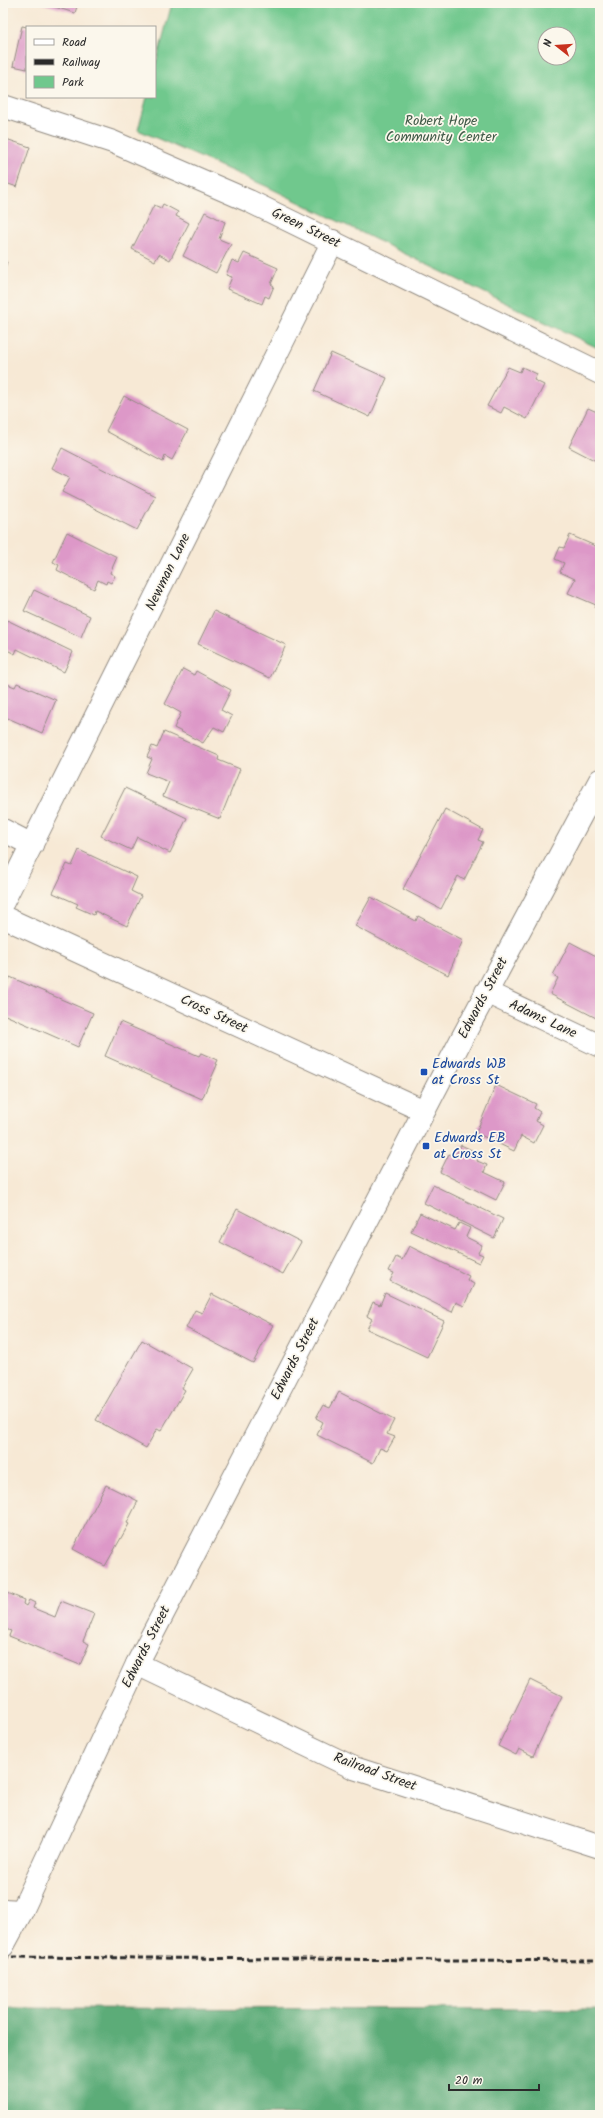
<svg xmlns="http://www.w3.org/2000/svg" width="603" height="2118" viewBox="0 0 603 2118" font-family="Kalam,sans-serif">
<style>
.green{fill:#70c88d;stroke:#4e7a5c;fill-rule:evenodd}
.forest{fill:#5cac78;stroke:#446c52}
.building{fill:#dd98c8}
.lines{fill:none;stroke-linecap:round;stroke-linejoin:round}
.street-casing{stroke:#918a80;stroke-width:24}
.secondary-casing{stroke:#918a80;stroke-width:24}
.street{stroke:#fff;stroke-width:22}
.secondary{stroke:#fff;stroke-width:22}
.rail{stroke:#2b2b2b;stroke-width:3;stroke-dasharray:6 3;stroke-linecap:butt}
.transit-dot{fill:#1a4fb4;stroke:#fbf7ec;stroke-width:1.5}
.labels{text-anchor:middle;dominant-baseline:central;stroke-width:3.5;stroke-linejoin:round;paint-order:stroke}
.park-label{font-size:14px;fill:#405a48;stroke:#fbf7ec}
.street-label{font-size:14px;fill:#2b2b2b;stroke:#fbf7ec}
.transit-label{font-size:14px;fill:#164399;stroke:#fbf7ec;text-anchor:start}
</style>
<rect width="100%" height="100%" fill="#fbf7ec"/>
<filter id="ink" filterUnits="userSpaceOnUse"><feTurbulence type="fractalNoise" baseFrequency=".025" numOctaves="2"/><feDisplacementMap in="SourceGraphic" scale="8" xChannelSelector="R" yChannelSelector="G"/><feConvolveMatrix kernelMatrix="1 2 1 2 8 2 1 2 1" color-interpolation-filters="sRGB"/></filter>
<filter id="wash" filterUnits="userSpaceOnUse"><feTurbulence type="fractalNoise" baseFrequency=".012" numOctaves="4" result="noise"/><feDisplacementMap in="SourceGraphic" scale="16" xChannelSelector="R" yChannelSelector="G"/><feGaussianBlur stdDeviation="0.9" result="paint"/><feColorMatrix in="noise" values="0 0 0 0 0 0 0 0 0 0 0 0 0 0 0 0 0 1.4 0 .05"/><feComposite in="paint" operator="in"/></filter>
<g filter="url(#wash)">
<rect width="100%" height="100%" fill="#f7e9d5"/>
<path class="green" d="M172 3H600V349L268 187 138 130 147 97H155V67ZM545 34H569V58H545Z"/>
<polygon class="forest" points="3,2008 600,2009 600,2115 3,2115"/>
<g id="blocks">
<g class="building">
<polygon points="41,3 78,3 75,13"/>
<polygon points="22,26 27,27 27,69 13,66"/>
<polygon points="3,138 30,147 17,187 3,182"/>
<polygon points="163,204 178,212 176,216 189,223 170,260 159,254 155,261 132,249 154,205 161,208"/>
<polygon points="205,212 225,222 219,239 231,244 216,273 183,256"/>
<polygon points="244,253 278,268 271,284 274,286 269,298 265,296 262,304 227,289 232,277 226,275 232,260 239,263"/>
<polygon points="3,261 7,262 3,274"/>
<polygon points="331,353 387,378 370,417 314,391"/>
<polygon points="508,367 520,372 522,367 537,374 534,380 544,385 527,419 504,407 501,413 487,406"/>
<polygon points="124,396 188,430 172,460 165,456 163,462 106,431"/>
<polygon points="600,405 600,463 569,447 588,408 597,412"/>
<polygon points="62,448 155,496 137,530 62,492 70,477 52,468"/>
<polygon points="67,532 117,557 110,573 115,576 111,583 107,581 106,584 98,580 94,589 57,570 59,565 53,562"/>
<polygon points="570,535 600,548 600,610 595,608 596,605 568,593 575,579 560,572 564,563 555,559 560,547 564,548"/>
<polygon points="34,590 90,616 81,637 24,611"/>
<polygon points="214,611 286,645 270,678 198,644"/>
<polygon points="7,620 73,652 64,672 17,649 15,654 3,648 3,629"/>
<polygon points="183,669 194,675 196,671 231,690 221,710 232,716 224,732 214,727 203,743 174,728 181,713 165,704"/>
<polygon points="17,683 56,700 42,733 3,716 5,708 3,707 3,693 7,684 15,687"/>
<polygon points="164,732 219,756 218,760 240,769 220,819 163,796 169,782 146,773 152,759 147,757 152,746 157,748"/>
<polygon points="125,788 187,818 170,853 137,837 131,850 101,836"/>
<polygon points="445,809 483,830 478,840 483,842 464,880 458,876 441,909 403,889"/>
<polygon points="79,850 137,877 131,891 141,896 127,926 95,911 94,915 76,907 78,904 53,893 67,864 72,866"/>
<polygon points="371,897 416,921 418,916 463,940 448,975 355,926"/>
<polygon points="570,942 600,958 600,1020 550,994 558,978 553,975"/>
<polygon points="10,977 93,1013 78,1047 3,1014 3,994"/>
<polygon points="120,1022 199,1056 201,1053 217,1060 215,1064 217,1065 202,1099 105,1056"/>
<polygon points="496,1085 536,1104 534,1108 540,1112 536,1121 543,1125 534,1143 521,1136 514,1151 476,1133"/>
<polygon points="461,1145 480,1154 477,1161 487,1165 484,1172 505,1182 496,1200 440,1172 449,1154 455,1157"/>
<polygon points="433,1185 503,1219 494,1238 424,1203"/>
<polygon points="237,1209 301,1242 283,1274 220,1242"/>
<polygon points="420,1213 455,1230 459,1223 470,1228 466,1237 482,1245 478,1253 483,1255 479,1263 411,1231"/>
<polygon points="409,1246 469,1276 467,1280 474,1284 464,1306 456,1302 452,1312 390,1281 394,1273 389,1271 396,1257 402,1260"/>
<polygon points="385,1293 444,1321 427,1357 367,1329 372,1319 367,1316 373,1302 380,1305"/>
<polygon points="212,1294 273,1325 253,1363 186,1328 195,1310 202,1313"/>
<polygon points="142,1340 193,1369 182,1388 185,1390 161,1431 157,1429 146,1448 96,1420"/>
<polygon points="339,1392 394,1420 387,1434 395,1437 387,1451 380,1448 373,1463 317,1435 323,1422 316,1418 323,1405 330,1408"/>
<polygon points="106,1485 138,1501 127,1523 129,1524 105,1566 73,1549"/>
<polygon points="3,1591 24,1600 23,1604 26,1606 29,1600 35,1603 33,1608 55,1617 61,1601 94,1614 83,1641 89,1644 80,1665 9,1636 11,1631 3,1628"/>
<polygon points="530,1680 562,1696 533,1756 519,1749 516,1755 498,1746"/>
</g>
</g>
</g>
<g filter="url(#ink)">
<use href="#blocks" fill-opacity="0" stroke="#918a80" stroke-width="1"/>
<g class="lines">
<g class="street-casing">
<g id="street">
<polyline points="3,106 113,142 249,201 600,373"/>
<polyline points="3,830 32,845"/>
<polyline points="3,902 333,241"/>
<polyline points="3,917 424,1111"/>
<polyline points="486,992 600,1046"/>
<polyline points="137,1664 354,1768 600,1847"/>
<polyline points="3,1910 22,1911"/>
</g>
</g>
<g class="secondary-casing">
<polyline id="secondary" points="3,1946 22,1911 137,1664 460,1042 600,780"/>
</g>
<use href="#street" class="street"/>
<use href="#secondary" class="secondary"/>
<polyline class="rail" points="3,1957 600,1961"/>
</g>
</g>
<g class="transit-dot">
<rect x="420" y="1068" width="8" height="8" rx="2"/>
<rect x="422" y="1142" width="8" height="8" rx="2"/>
</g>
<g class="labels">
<g class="park-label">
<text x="441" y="121">Robert Hope<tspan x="441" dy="16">Community Center</tspan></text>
</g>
<g class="street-label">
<text transform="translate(306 228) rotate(26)">Green Street</text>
<text transform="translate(168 572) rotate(-64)">Newman Lane</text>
<text transform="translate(483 998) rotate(-62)">Edwards Street</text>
<text transform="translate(214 1014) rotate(25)">Cross Street</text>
<text transform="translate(543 1019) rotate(25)">Adams Lane</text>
<text transform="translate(295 1359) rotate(-63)">Edwards Street</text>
<text transform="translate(146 1647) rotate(-63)">Edwards Street</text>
<text transform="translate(375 1772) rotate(20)">Railroad Street</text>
</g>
<g class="transit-label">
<text x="432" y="1064">Edwards WB<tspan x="432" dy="16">at Cross St</tspan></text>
<text x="434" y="1138">Edwards EB<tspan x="434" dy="16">at Cross St</tspan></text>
</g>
</g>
<rect width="603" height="2118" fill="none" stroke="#fbf7ec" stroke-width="16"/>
<rect x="26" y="26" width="130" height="72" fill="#fbf7ec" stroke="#a8a59f"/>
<rect x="34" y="39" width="20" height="6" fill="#ffffff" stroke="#a8a59f"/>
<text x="62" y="46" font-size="12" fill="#2b2b2b">Road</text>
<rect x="34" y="59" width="20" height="6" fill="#2b2b2b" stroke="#a8a59f"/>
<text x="62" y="66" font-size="12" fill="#2b2b2b">Railway</text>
<rect x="34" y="76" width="20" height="12" fill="#70c88d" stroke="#a8a59f"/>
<text x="62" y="86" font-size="12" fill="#2b2b2b">Park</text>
<g transform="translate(557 46) rotate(287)"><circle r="19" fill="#fbf7ec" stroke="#a8a59f"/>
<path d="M0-3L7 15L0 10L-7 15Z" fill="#c8321e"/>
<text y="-6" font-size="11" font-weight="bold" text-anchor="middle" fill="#2b2b2b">N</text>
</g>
<path d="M449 2084v6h90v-6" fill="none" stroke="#2b2b2b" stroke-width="2"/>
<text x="455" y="2084" font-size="12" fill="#2b2b2b" stroke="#fbf7ec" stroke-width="3" paint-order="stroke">20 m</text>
</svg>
